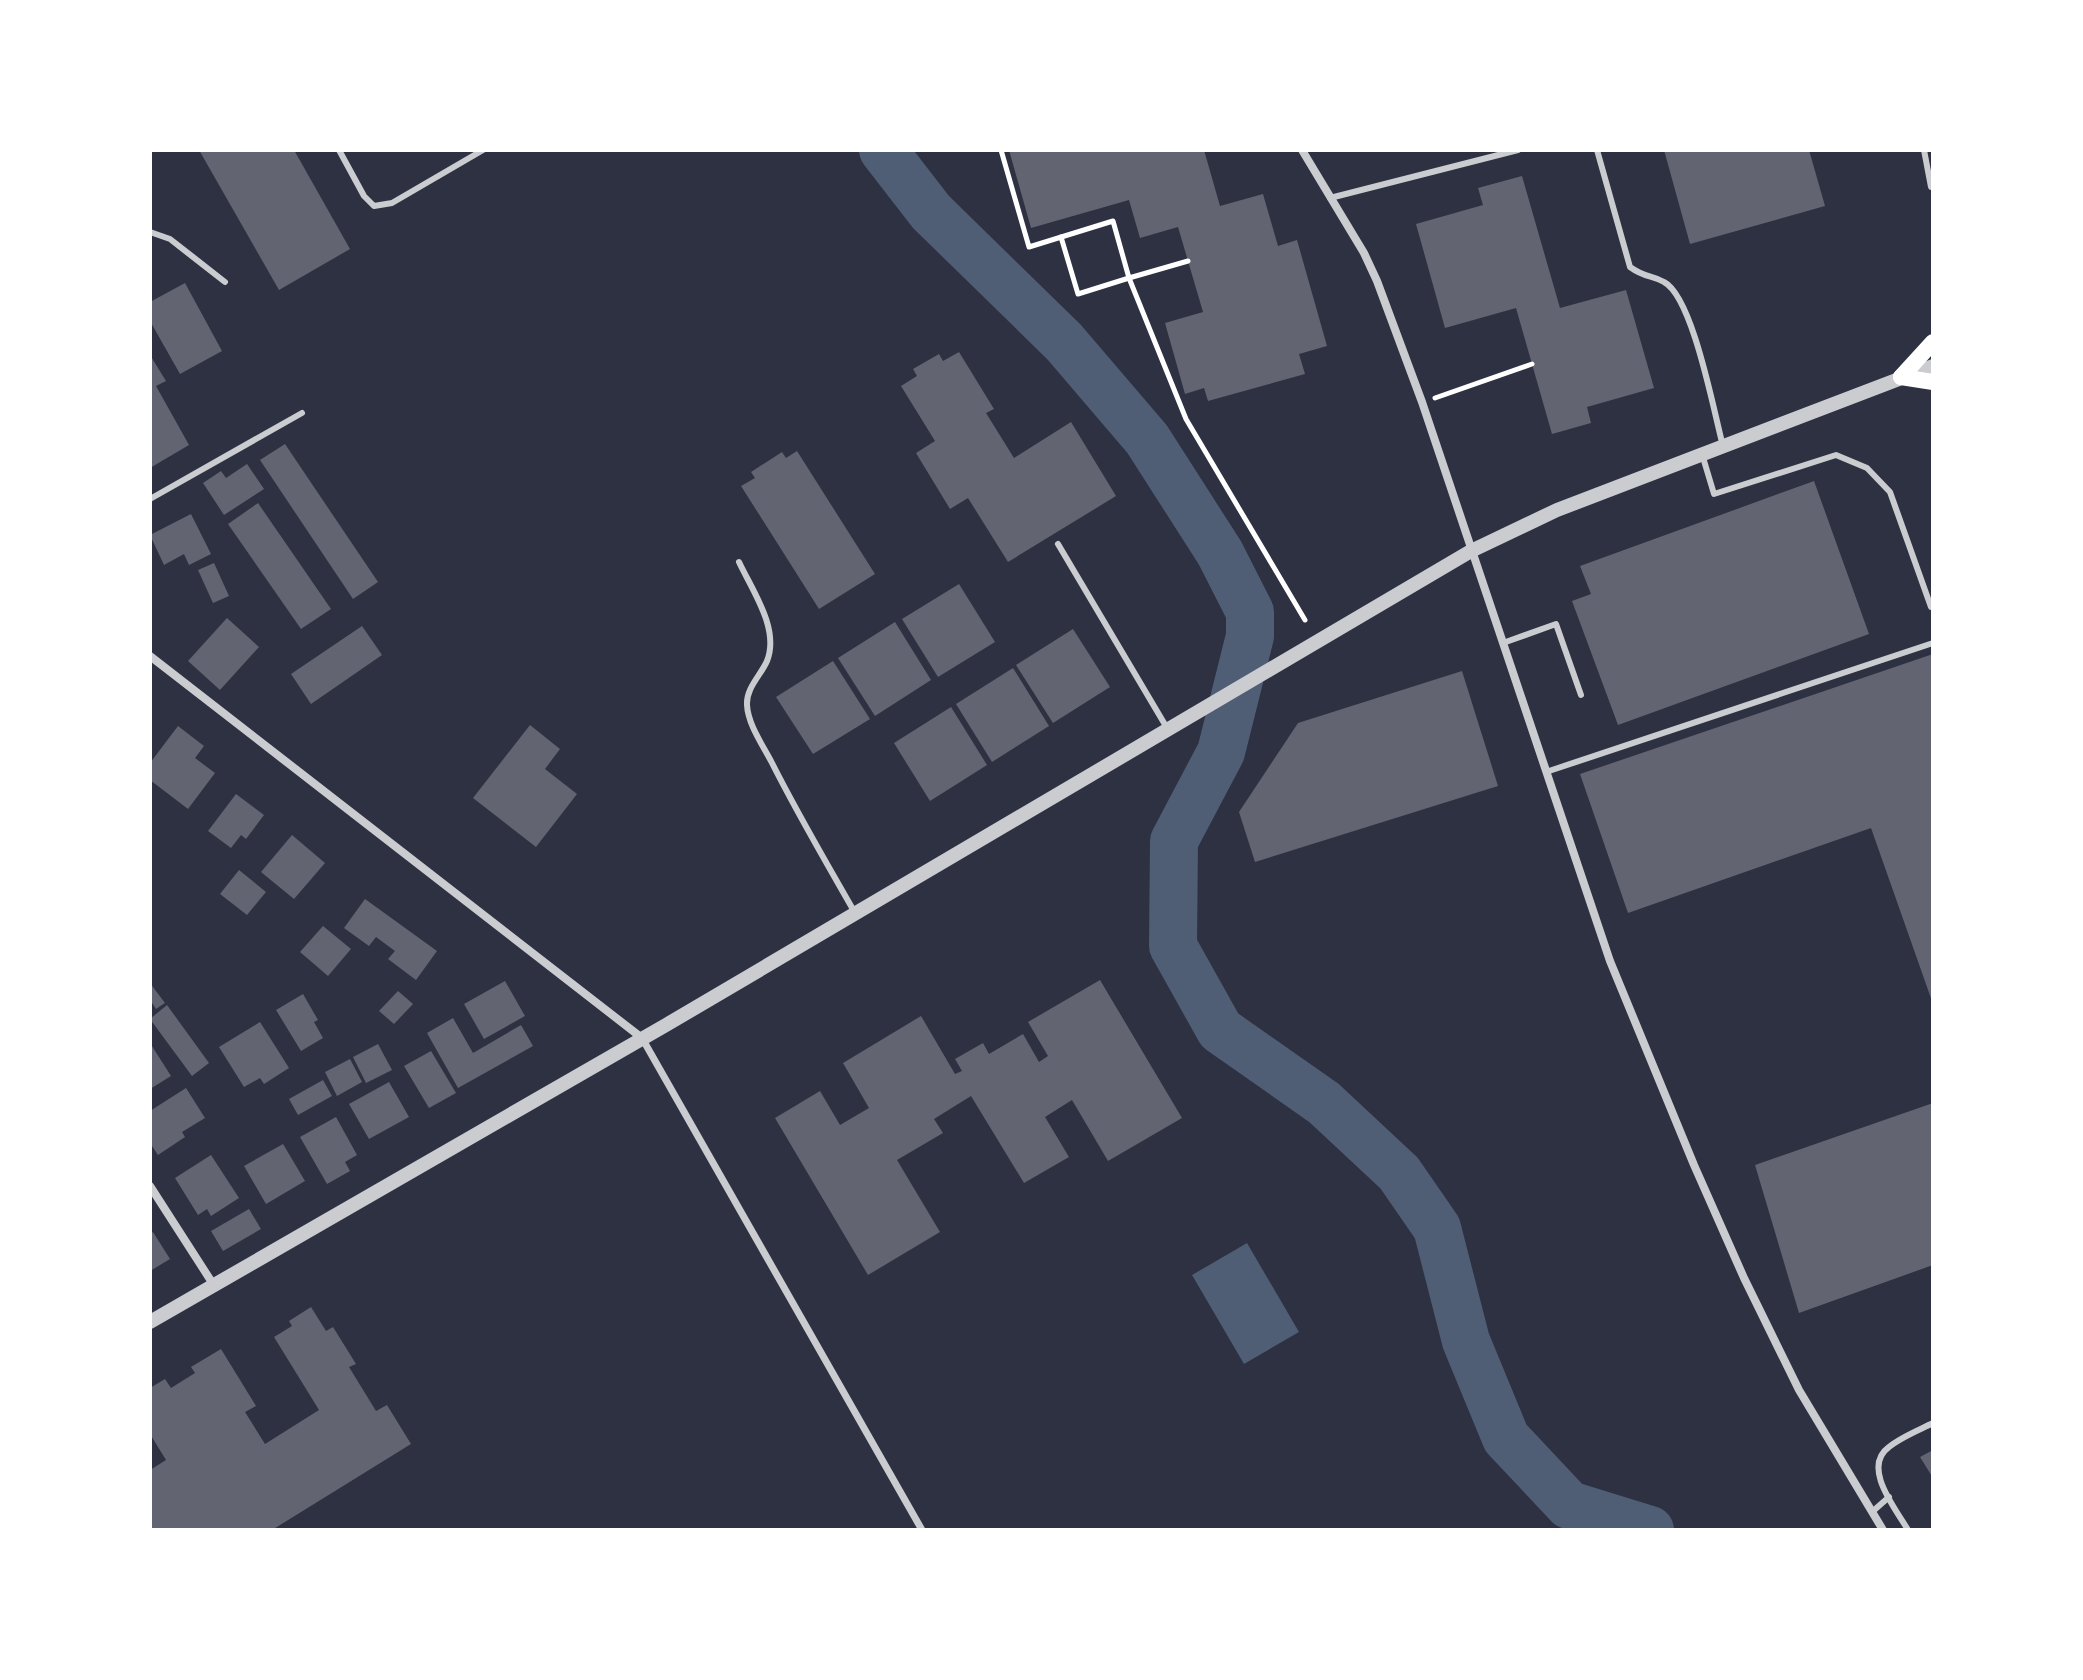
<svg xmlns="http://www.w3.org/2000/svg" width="2083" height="1680" viewBox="0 0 2083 1680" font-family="'Noto Serif',serif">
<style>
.water{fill:#4f5d75}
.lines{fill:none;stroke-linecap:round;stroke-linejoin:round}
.river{stroke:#4f5d75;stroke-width:48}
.building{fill:#626471}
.path{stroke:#fff;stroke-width:5}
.service{stroke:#caccd0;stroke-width:6}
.pedestrian{stroke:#caccd0;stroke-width:7}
.minor{stroke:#caccd0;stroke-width:8}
.tertiary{stroke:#caccd0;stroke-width:14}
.secondary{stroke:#fff;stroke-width:16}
</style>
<rect width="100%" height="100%" fill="#2d3142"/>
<polygon class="water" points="1247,1243 1299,1332 1244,1364 1192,1275"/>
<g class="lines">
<polyline class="river" points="883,150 931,212 1064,342 1147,439 1220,553 1250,612 1250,636 1221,752 1174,841 1173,946 1220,1030 1324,1103 1399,1173 1437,1228 1466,1341 1506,1438 1569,1505 1650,1530"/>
</g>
<g class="building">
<polygon points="199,150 294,150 350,249 279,290"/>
<polygon points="1009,150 1204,150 1220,206 1263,194 1278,246 1297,240 1327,346 1299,354 1305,374 1208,401 1204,388 1185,394 1165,323 1203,312 1178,227 1140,238 1129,200 1031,228"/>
<polygon points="1664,150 1809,150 1825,206 1690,244"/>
<polygon points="1522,176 1560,308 1626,290 1654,388 1587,407 1591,423 1552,434 1516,308 1445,328 1416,224 1483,205 1478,188"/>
<polygon points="185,283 222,351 180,374 150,321 150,302"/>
<polygon points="959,352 994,409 986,413 1014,458 1071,422 1116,496 1008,562 968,498 950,509 916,453 935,441 901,386 917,376 913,369 939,354 943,361"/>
<polygon points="150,355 166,381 156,386 189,445 150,468"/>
<polygon points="285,444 378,582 353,599 260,460"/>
<polygon points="797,451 875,574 819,609 741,486 755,478 751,472 782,452 786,458"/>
<polygon points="247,464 264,489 224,515 203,483 221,471 226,478"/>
<polygon points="1814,481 1869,634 1618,725 1572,601 1591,594 1580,566"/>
<polygon points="258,503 331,609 301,629 228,524"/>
<polygon points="191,514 211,554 189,565 184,554 164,565 150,535"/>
<polygon points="214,563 229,596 213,603 198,570"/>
<polygon points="959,584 995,642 938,677 902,619"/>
<polygon points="227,618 259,647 220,690 188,661"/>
<polygon points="895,622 931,680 875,716 838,658"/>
<polygon points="362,626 382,655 311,704 291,674"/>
<polygon points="1073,629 1110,687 1053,723 1016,665"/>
<polygon points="1933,654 1933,1004 1871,828 1628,913 1580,774"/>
<polygon points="833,661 870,719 813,754 776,697"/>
<polygon points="1013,668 1049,726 992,762 956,704"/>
<polygon points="1462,671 1498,786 1255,862 1239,812 1298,723"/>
<polygon points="951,707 987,765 930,801 894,743"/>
<polygon points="530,725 560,749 545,769 577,794 536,847 473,798"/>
<polygon points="178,726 204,746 195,758 215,773 188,809 150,780 150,763"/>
<polygon points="236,794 264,815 246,839 241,835 231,848 208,831"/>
<polygon points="292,835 325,863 294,899 261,872"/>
<polygon points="239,870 266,892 247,915 220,894"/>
<polygon points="365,899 437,951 416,980 388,959 395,951 376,937 369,946 344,928"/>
<polygon points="323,926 351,949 328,976 300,952"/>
<polygon points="1100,980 1182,1118 1108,1161 1072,1100 1045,1117 1069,1157 1024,1183 971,1096 934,1119 943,1133 897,1160 940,1232 868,1275 775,1118 820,1091 840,1125 869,1108 843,1063 921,1016 955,1074 962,1071 955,1059 983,1043 989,1054 1023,1034 1039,1062 1048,1056 1028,1022"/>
<polygon points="505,981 525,1016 484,1039 464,1004"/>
<polygon points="150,983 165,1003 156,1009 150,1000"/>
<polygon points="398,991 413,1004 394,1024 379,1011"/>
<polygon points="303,994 318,1020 314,1022 323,1038 301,1051 276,1010"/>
<polygon points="167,1005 209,1063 192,1076 150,1019"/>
<polygon points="453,1018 473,1053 521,1025 533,1046 458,1088 427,1033"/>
<polygon points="260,1022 289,1068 264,1084 260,1078 244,1087 219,1047"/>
<polygon points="150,1043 171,1076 150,1089"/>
<polygon points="378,1044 392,1070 366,1083 353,1057"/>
<polygon points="431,1051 456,1093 429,1108 404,1066"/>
<polygon points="350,1059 362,1082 337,1096 325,1072"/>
<polygon points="323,1080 332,1096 298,1115 289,1099"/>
<polygon points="389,1082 409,1117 369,1139 349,1104"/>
<polygon points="186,1088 205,1118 182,1132 185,1137 158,1155 150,1143 150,1111"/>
<polygon points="1933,1103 1933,1265 1799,1313 1755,1165"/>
<polygon points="336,1117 357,1155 345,1162 350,1171 327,1184 300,1137"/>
<polygon points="283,1144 305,1181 266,1204 244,1166"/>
<polygon points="211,1155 239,1198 211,1216 207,1209 198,1215 175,1178"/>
<polygon points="249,1209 261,1229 223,1251 211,1231"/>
<polygon points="153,1232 170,1259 150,1271 150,1234"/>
<polygon points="311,1307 326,1331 333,1327 356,1364 349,1367 376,1411 387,1405 411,1444 272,1530 150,1530 150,1470 166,1460 150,1434 150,1388 165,1379 171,1388 195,1373 191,1367 221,1349 256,1406 245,1412 265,1444 319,1410 274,1337 292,1326 289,1321"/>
<polygon points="1933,1450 1933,1478 1920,1457"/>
</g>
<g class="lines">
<g class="path">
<polyline points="1001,150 1029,247 1113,221 1129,278 1188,261"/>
<polyline points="1061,237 1078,294 1129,278 1186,419 1305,620"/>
<polyline points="1435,398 1532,364"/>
</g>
<g class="service">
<polyline points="339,150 364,196 374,206 392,203 483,150"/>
<path d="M1597 150 1630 267C1645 278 1652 275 1664 282 1693 297 1714 413 1723 446"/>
<polyline points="1924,150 1931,187"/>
<polyline points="1330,198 1518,150"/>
<polyline points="150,232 170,239 225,282"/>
<polyline points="1702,454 1714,494 1836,455 1867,468 1890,492 1931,607"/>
<polyline points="150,499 302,413"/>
<polyline points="1058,544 1167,728"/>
<path d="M739 562C752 590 780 629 767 661 761 675 746 688 747 705 748 724 762 744 771 761 797 813 826 862 855 913"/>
<polyline points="1503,643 1556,624 1581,695"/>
<polyline points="1546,772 1933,643"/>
<polyline points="1872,1512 1889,1497"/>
<path d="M1908 1530C1896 1509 1861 1467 1889 1447 1901 1437 1919 1430 1933 1423"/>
</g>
<polyline class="pedestrian" points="642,1038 922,1530"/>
<g class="minor">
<polyline points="1302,150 1364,253 1377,281 1422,402 1610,961 1694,1165 1744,1278 1799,1390 1883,1530"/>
<polyline points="150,656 642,1038"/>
<polyline points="150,1186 213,1284"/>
</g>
<polyline class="tertiary" points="150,1322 666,1025 1471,551 1557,510 1933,366"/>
<g class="secondary">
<polyline points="1901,377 1933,342"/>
<polyline points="1901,377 1933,382"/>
</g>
</g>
<rect width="2083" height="1680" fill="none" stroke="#ffffff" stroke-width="304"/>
</svg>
